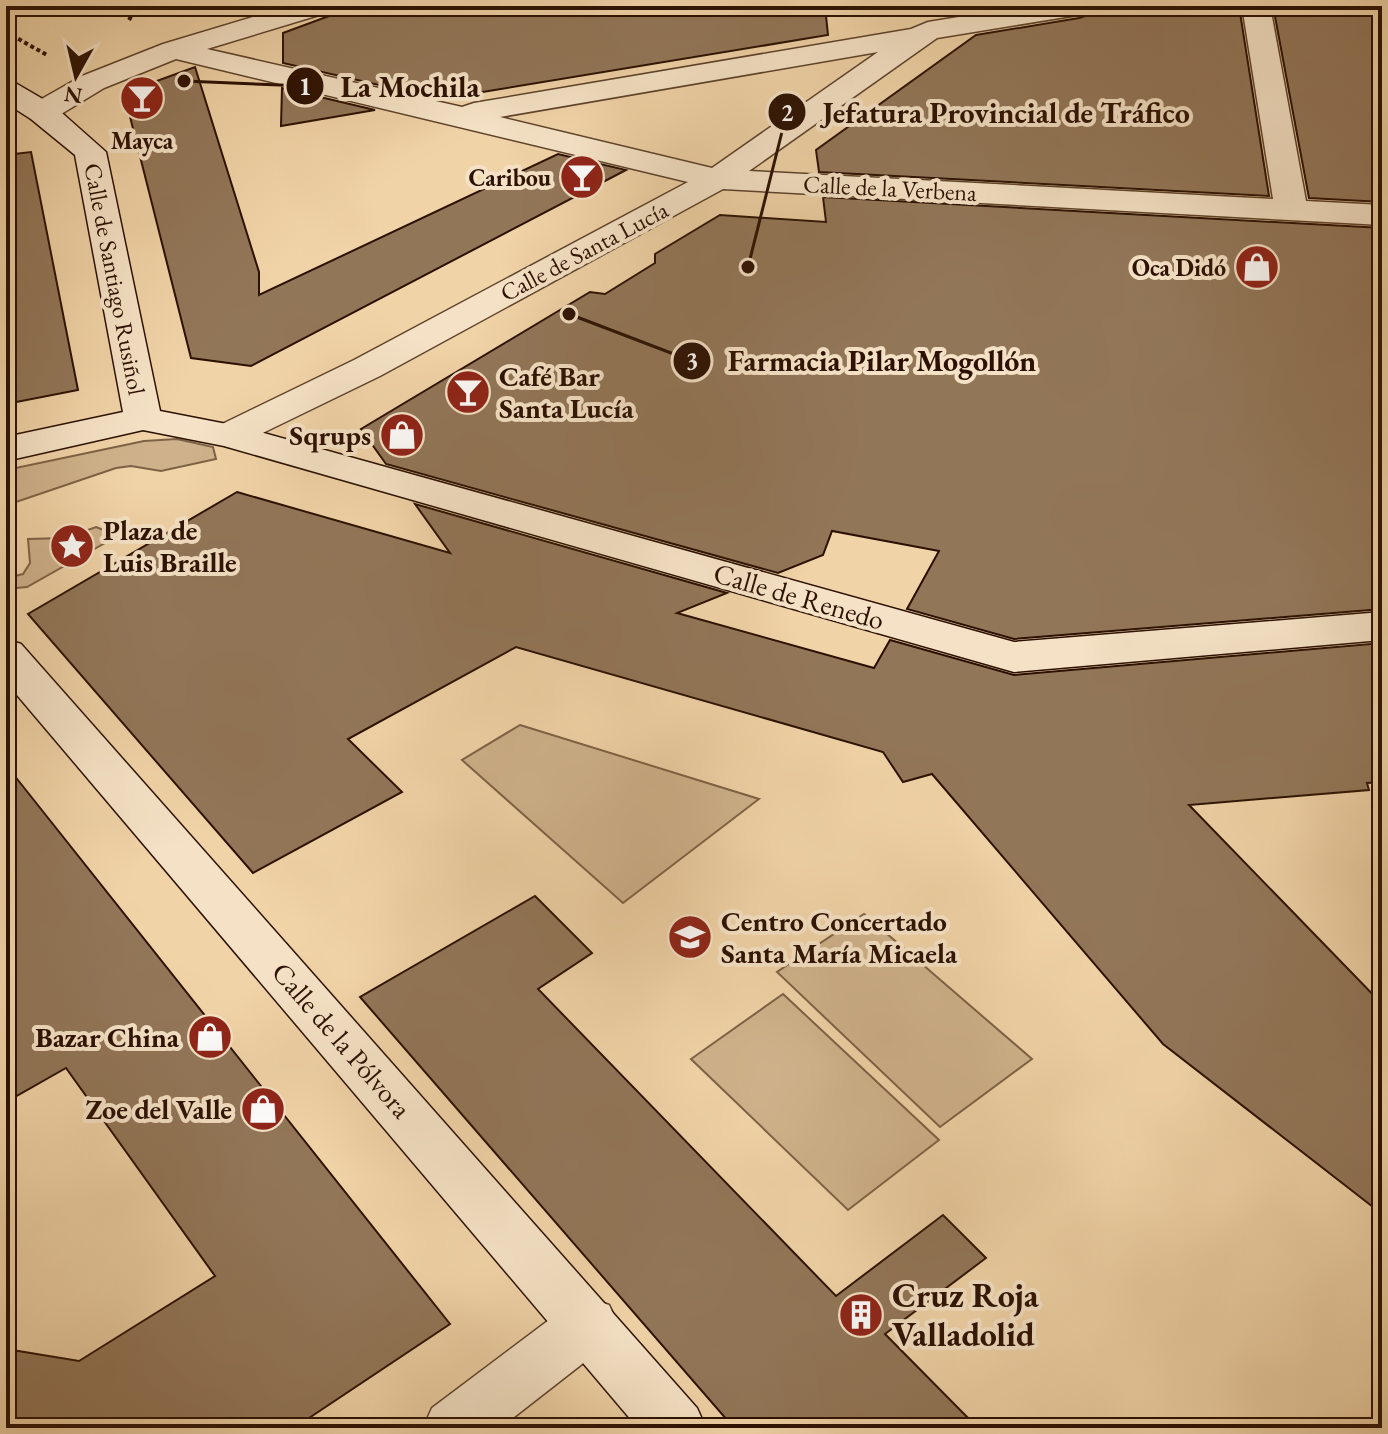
<svg xmlns="http://www.w3.org/2000/svg" width="1388" height="1434" viewBox="0 0 1388 1434" font-family="'EB Garamond',serif">
<style>
.green{fill:#cfb28b;stroke:#7e6246;stroke-width:2}
.building{fill:#927658;stroke:#2c1102;stroke-width:2}
.lines{fill:none;stroke-linecap:round;stroke-linejoin:round}
.street-casing{stroke:#5d422b;stroke-width:3}
.secondary-casing{stroke:#2c1102;stroke-width:3}
.path{stroke:#2c1102;stroke-width:4;stroke-dasharray:4 3;stroke-linecap:butt}
.street{fill:#f5e2c6;fill-rule:evenodd}
.secondary{fill:#f5e2c6;fill-rule:evenodd}
.labels{text-anchor:middle;dominant-baseline:central;stroke-width:8;stroke-linejoin:round;paint-order:stroke}
.far-poi-label{font-size:24px;font-weight:bold;fill:#2c1102;stroke:#f5e2c6;text-anchor:end}
.far-street-label{font-size:24px;fill:#2c1102;stroke:#f5e2c6}
.poi-label{font-size:28px;font-weight:bold;fill:#2c1102;stroke:#f5e2c6;text-anchor:start}
.street-label{font-size:28px;fill:#2c1102;stroke:#f5e2c6}
.near-poi-label{font-size:34px;font-weight:bold;fill:#2c1102;stroke:#f5e2c6;text-anchor:start}
.leader{fill:none;stroke:#2c1102;stroke-width:3}
.callout-dot{fill:#2c1102;stroke:#f5e2c6;stroke-width:3}
.mark-label{font-size:24px;text-anchor:middle;font-weight:bold;fill:#fff}
.callout-label{font-size:30px;text-anchor:middle;font-weight:bold;fill:#2c1102;stroke:#f5e2c6;stroke-width:8;stroke-linejoin:round;paint-order:stroke}
</style>
<rect width="100%" height="100%" fill="#f0d3a7"/>
<filter id="stains"><feTurbulence type="fractalNoise" baseFrequency=".0025" numOctaves="4"/><feColorMatrix values="0 0 0 0 .2 0 0 0 0 .09 0 0 0 0 .02 0 0 0 .5 -.17"/></filter>
<radialGradient id="worn" r=".72"><stop offset=".6" stop-color="#630" stop-opacity="0"/><stop offset="1" stop-color="#630" stop-opacity=".3"/></radialGradient>
<g class="green">
<polygon points="177,439 213,447 216,459 161,471 131,466 116,468 16,502 6,502 6,470 144,441"/>
<polygon points="96,527 111,533 112,539 27,587 6,589 6,578 23,574 30,563 28,539 65,538"/>
<polygon points="520,725 759,799 623,903 462,760"/>
<polygon points="864,914 1032,1059 940,1127 777,972"/>
<polygon points="783,994 939,1140 848,1210 691,1059"/>
</g>
<g class="building">
<polygon points="356,6 825,6 828,35 440,99 283,63 283,33"/>
<polygon points="1095,6 1239,6 1269,196 819,172 816,150 976,35 1079,18 1089,15"/>
<polygon points="1273,6 1382,6 1382,202 1309,198"/>
<polygon points="195,67 259,272 259,295 558,154 626,170 251,366 191,358 124,93"/>
<polygon points="282,88 375,110 281,126"/>
<polygon points="31,152 78,390 6,404 6,155"/>
<polygon points="823,197 1382,228 1382,609 1014,639 907,609 939,551 832,531 823,555 778,573 386,464 361,429 590,292 605,294 655,263 655,254 720,215 826,222"/>
<polygon points="237,492 450,553 415,504 727,593 677,613 874,668 890,640 1014,675 1382,643 1382,782 1367,783 1369,790 1189,805 1382,1004 1382,1214 1163,1044 932,774 903,782 883,752 516,647 348,739 402,792 253,873 28,614"/>
<polygon points="6,765 450,1324 294,1428 6,1428 6,1349 79,1361 215,1276 66,1068 6,1102"/>
<polygon points="535,896 592,953 538,989 836,1296 943,1215 986,1258 885,1334 978,1428 734,1428 360,997"/>
</g>
<g class="lines">
<g class="street-casing">
<g id="street">
<path d="M289 6H333L329 12 207 49 462 107 474 103 911 29 928 22 1026 6H1092L1088 12 1078 15 937 38 749 171 1273 199 1242 6H1270L1306 201 1382 205V225L723 189 380 376 242 443 229 447 216 443 210 435 216 427 354 360 688 182 176 59 104 88 53 119 42 121 31 119 27 112 31 105 82 76 163 44ZM878 52 712 168 500 117Z"/>
<polygon points="589,1298 609,1305 618,1324 609,1343 500,1428 423,1428 432,1408 569,1305"/>
</g>
</g>
<g class="secondary-casing">
<g id="secondary">
<polygon points="6,81 17,84 53,105 106,152 160,411 242,427 1014,642 1382,612 1382,640 1014,672 224,446 143,430 6,461 6,437 123,412 75,155 31,119 6,103"/>
<polygon points="6,639 21,644 697,1408 706,1428 638,1428 6,682"/>
</g>
</g>
<g class="path">
<polyline points="129,20 137,6"/>
<polyline points="6,32 47,55"/>
</g>
<use href="#street" class="street"/>
<use href="#secondary" class="secondary"/>
</g>
<defs>
<g id="bar-disc" transform="scale(2.3)"><circle r="9.5" fill="#8f2418" stroke="#f5e2c6"/><path d="M-6-5H6L.8 .8V4.5H3.5V6h-7V4.5H-.8V.8Z" fill="#fff"/></g>
<g id="shop-disc" transform="scale(2.3)"><circle r="9.5" fill="#8f2418" stroke="#f5e2c6"/><path d="M-5-2.5h2.3a2.7 3.5 0 0 1 5.4 0H5L5.5 6h-11ZM-1.5-2.5h3a1.5 2.3 0 0 0-3 0Z" fill="#fff"/></g>
<g id="sight-disc" transform="scale(2.3)"><circle r="9.5" fill="#8f2418" stroke="#f5e2c6"/><path d="M0-6L1.8-2.2L6-1.7L2.9 1.2L3.7 5.4L0 3.3L-3.7 5.4L-2.9 1.2L-6-1.7L-1.8-2.2Z" fill="#fff"/></g>
<g id="school-disc" transform="scale(2.3)"><circle r="9.5" fill="#8f2418" stroke="#f5e2c6"/><path d="M0-5L7-2L0 1L-7-2ZM-4 1L0 2.5L4 1V4Q0 6-4 4Z" fill="#fff"/></g>
<g id="building-disc" transform="scale(2.3)"><circle r="9.5" fill="#8f2418" stroke="#f5e2c6"/><path d="M-4-6H4V6H1V3H-1V6H-4ZM-2.5-4.3h1.7v1.8h-1.7ZM.8-4.3h1.7v1.8H.8ZM-2.5-1h1.7V.8h-1.7ZM.8-1h1.7V.8H.8Z" fill="#fff"/></g>
</defs>
<g fill-rule="evenodd">
<use href="#bar-disc" x="142" y="98"/>
<use href="#bar-disc" x="582" y="177"/>
<use href="#shop-disc" x="1257" y="267"/>
<use href="#bar-disc" x="468" y="392"/>
<use href="#shop-disc" x="402" y="435"/>
<use href="#sight-disc" x="72" y="546"/>
<use href="#school-disc" x="690" y="937"/>
<use href="#shop-disc" x="210" y="1037"/>
<use href="#shop-disc" x="263" y="1109"/>
<use href="#building-disc" x="861" y="1315"/>
</g>
<g class="labels">
<g class="far-poi-label">
<text x="142" y="140" text-anchor="middle">Mayca</text>
<text x="551" y="177">Caribou</text>
<text x="1226" y="267">Oca Didó</text>
</g>
<g class="far-street-label">
<text transform="translate(890 188) rotate(3)">Calle de la Verbena</text>
<text transform="translate(584 251) rotate(-28)">Calle de Santa Lucía</text>
<text transform="translate(115 279) rotate(79)">Calle de Santiago Rusiñol</text>
</g>
<g class="poi-label">
<text x="499" y="376">Café Bar<tspan x="499" dy="32">Santa Lucía</tspan></text>
<text x="371" y="435" text-anchor="end">Sqrups</text>
<text x="103" y="530">Plaza de<tspan x="103" dy="32">Luis Braille</tspan></text>
<text x="721" y="921">Centro Concertado<tspan x="721" dy="32">Santa María Micaela</tspan></text>
<text x="179" y="1037" text-anchor="end">Bazar China</text>
<text x="232" y="1109" text-anchor="end">Zoe del Valle</text>
</g>
<g class="street-label">
<text transform="translate(799 596) rotate(16)">Calle de Renedo</text>
<text transform="translate(342 1040) rotate(49)">Calle de la Pólvora</text>
</g>
<g class="near-poi-label">
<text x="892" y="1295">Cruz Roja<tspan x="892" dy="39">Valladolid</tspan></text>
</g>
</g>
<path class="leader" d="M184 81L305 86M748 267L787 112M569 314L692 361"/>
<g class="callout-dot">
<circle cx="184" cy="81" r="8"/>
<circle cx="748" cy="267" r="8"/>
<circle cx="569" cy="314" r="8"/>
<circle cx="305" cy="86" r="20"/>
<circle cx="787" cy="112" r="20"/>
<circle cx="692" cy="361" r="20"/>
</g>
<g class="mark-label">
<text x="305" y="95">1</text>
<text x="787" y="121">2</text>
<text x="692" y="369">3</text>
</g>
<g class="callout-label">
<text x="410" y="97">La Mochila</text>
<text x="1006" y="123">Jefatura Provincial de Tráfico</text>
<text x="882" y="371">Farmacia Pilar Mogollón</text>
</g>
<rect width="1388" height="1434" fill="none" stroke="#f0d3a7" stroke-width="32"/>
<rect x="8" y="8" width="1372" height="1418" fill="none" stroke="#2c1102" stroke-width="4"/>
<rect x="16" y="16" width="1356" height="1402" fill="none" stroke="#2c1102" stroke-width="2"/>
<g transform="translate(76 76) rotate(188)" stroke="#f5e2c6" stroke-width="6" paint-order="stroke">
<path d="M0-6L14 30L0 20L-14 30Z" fill="#2c1102"/>
<text y="-12" font-size="22" font-weight="bold" text-anchor="middle" fill="#2c1102">N</text>
</g>
<rect width="100%" height="100%" filter="url(#stains)"/>
<rect width="100%" height="100%" fill="url(#worn)"/>
</svg>
